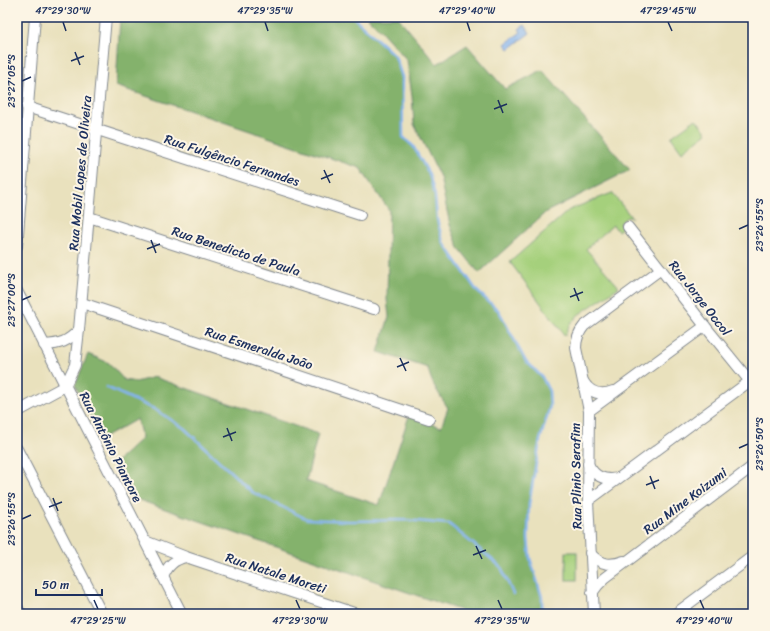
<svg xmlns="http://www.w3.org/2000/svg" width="770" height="631" viewBox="0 0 770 631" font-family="Sriracha,sans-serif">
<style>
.green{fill:#a5d07c;stroke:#60806d}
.forest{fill:#84b26c;stroke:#507065}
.water{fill:#84b4ef;stroke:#5072a6}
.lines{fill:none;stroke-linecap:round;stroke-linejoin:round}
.stream{stroke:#84b4ef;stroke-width:2.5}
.minor-casing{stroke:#82888e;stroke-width:12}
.major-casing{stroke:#82888e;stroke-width:14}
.minor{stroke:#fff;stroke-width:10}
.major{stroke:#fff;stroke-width:12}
.ticks{fill:none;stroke:#1b2f5e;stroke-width:1.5}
.labels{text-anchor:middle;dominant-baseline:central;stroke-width:4;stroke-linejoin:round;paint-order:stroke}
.street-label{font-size:13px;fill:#1b2f5e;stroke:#fcf5e5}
.neatline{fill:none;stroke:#1b2f5e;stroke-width:1.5}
.ticks-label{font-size:10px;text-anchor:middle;fill:#1b2f5e}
</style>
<rect width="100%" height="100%" fill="#fcf5e5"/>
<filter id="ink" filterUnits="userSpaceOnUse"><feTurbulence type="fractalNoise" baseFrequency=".025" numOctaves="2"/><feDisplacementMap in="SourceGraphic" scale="8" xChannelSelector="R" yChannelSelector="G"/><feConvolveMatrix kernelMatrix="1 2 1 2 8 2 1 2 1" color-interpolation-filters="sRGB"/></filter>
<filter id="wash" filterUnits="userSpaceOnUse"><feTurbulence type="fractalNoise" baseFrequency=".012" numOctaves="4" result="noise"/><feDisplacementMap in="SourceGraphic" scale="16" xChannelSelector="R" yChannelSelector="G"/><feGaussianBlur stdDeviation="0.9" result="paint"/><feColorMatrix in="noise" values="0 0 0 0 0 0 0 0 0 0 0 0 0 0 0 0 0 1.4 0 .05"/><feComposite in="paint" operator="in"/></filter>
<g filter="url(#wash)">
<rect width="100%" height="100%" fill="#e9e1bd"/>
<g class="green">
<polygon points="696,119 707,133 682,152 671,137"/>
<polygon points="612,193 632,218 627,217 622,221 620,224 622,228 618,231 613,225 586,249 619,287 578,315 569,326 565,336 510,262 569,210"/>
<rect x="566" y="552" width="11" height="28"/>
</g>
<g class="forest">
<path d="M120 17H353L395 56 402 77 403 137 413 146 429 174 435 196 437 219 443 242 477 291 499 311 525 360 542 377 549 391 550 406 540 440 529 504 528 538 530 558 542 597V614H471L130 497 114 464 142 438 137 419 100 440 75 385 88 354 109 363 124 380 136 382 154 377 318 434 306 481 379 505 409 416 441 427 448 408C440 395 431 384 428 368L378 352 389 317 387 299 389 210 360 168 116 86Z"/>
<polygon points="367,17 398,17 437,64 467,45 505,89 542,70 630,170 546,212 479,273 459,248 450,225 440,177 414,124 412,96 407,60 382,32"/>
</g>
<polygon class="water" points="525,25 530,33 509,49 505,44 521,32 519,29"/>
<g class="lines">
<g class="stream">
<polyline points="353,17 395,56 402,77 403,137 413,146 429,174 435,196 437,219 443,242 477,291 499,311 525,360 542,377 549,391 550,406 540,440 529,504 528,538 530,558 542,597 542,614"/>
<polyline points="106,387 154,409 184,428 252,492 307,519 350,521 405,520 449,524 501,567 513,594"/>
</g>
</g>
</g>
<g filter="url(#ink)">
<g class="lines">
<g class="minor-casing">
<g id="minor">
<polyline points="27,107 360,215"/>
<polyline points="89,217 374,309"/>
<polyline points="628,227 705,326 753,385"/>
<polyline points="17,246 35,17"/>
<polyline points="17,291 182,614"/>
<polyline points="82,303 429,419"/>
<path d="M44 345C61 344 67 342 79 330"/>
<path d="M583 381C590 393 600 396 613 391"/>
<polyline points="589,411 705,326"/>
<polyline points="17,412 65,386 75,365 79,330 106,17"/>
<polyline points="17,449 102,614"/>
<path d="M588 464C595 477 604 481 618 478"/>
<polyline points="588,501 750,381"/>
<polyline points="145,541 186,557 357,614"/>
<path d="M590 553C600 565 610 566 624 561"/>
<path d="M163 577C168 565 174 560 186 557"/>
<polyline points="592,593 598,585 605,578 753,466"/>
<path d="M594 614 588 501 589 411 576 348C576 339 578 333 584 326L661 269"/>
<polyline points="675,614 753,556"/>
</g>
</g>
<g class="major-casing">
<polyline id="major" points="17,609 20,614"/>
</g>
<use href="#minor" class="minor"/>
<use href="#major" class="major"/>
</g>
</g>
<path class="ticks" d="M63 22 66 31M265 22 268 31M467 22 470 31M668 22 672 31M75 52 80 65M71 61 84 56M22 81 31 77M498 100 503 113M494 109 507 104M324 170 330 183M321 179 333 174M739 229 748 225M151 240 156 253M147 249 160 244M574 288 579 301M570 297 583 292M22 300 31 296M400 358 406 371M397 367 409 362M227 428 232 441M223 437 236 432M739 448 748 444M650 476 655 489M646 485 659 480M53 498 58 511M49 507 62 502M22 519 31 515M476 546 482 559M473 555 486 550M94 600 98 609M296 600 300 609M498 600 502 609M700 600 704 609"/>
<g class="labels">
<g class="street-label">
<text transform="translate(232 160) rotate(18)">Rua Fulgêncio Fernandes</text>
<text transform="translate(80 173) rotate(-85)">Rua Mobil Lopes de Oliveira</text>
<text transform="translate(236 251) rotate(18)">Rua Benedicto de Paula</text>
<text transform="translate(700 298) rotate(52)">Rua Jorge Occol</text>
<text transform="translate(259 348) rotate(18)">Rua Esmeralda João</text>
<text transform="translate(111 447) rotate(63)">Rua Antônio Piantore</text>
<text transform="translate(576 476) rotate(-91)">Rua Plinio Serafim</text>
<text transform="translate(685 501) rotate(-37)">Rua Mine Koizumi</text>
<text transform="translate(276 573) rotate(18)">Rua Natale Moreti</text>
</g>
</g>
<rect width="770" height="631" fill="none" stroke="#fcf5e5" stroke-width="44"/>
<path d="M36 589v6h66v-6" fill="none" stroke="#1b2f5e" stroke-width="2"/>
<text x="42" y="589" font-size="12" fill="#1b2f5e" stroke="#fcf5e5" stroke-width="3" paint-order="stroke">50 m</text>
<rect x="22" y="22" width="726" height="587" class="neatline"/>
<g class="ticks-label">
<text x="63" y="14">47°29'30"W</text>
<text x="265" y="14">47°29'35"W</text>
<text x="467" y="14">47°29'40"W</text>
<text x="668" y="14">47°29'45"W</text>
<text transform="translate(11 81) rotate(-90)" y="4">23°27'05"S</text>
<text transform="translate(759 225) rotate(-90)" y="4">23°26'55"S</text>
<text transform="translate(11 300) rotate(-90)" y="4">23°27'00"S</text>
<text transform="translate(759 444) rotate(-90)" y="4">23°26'50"S</text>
<text transform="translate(11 519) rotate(-90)" y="4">23°26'55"S</text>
<text x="98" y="624">47°29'25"W</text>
<text x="300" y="624">47°29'30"W</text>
<text x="502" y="624">47°29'35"W</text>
<text x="704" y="624">47°29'40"W</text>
</g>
</svg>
